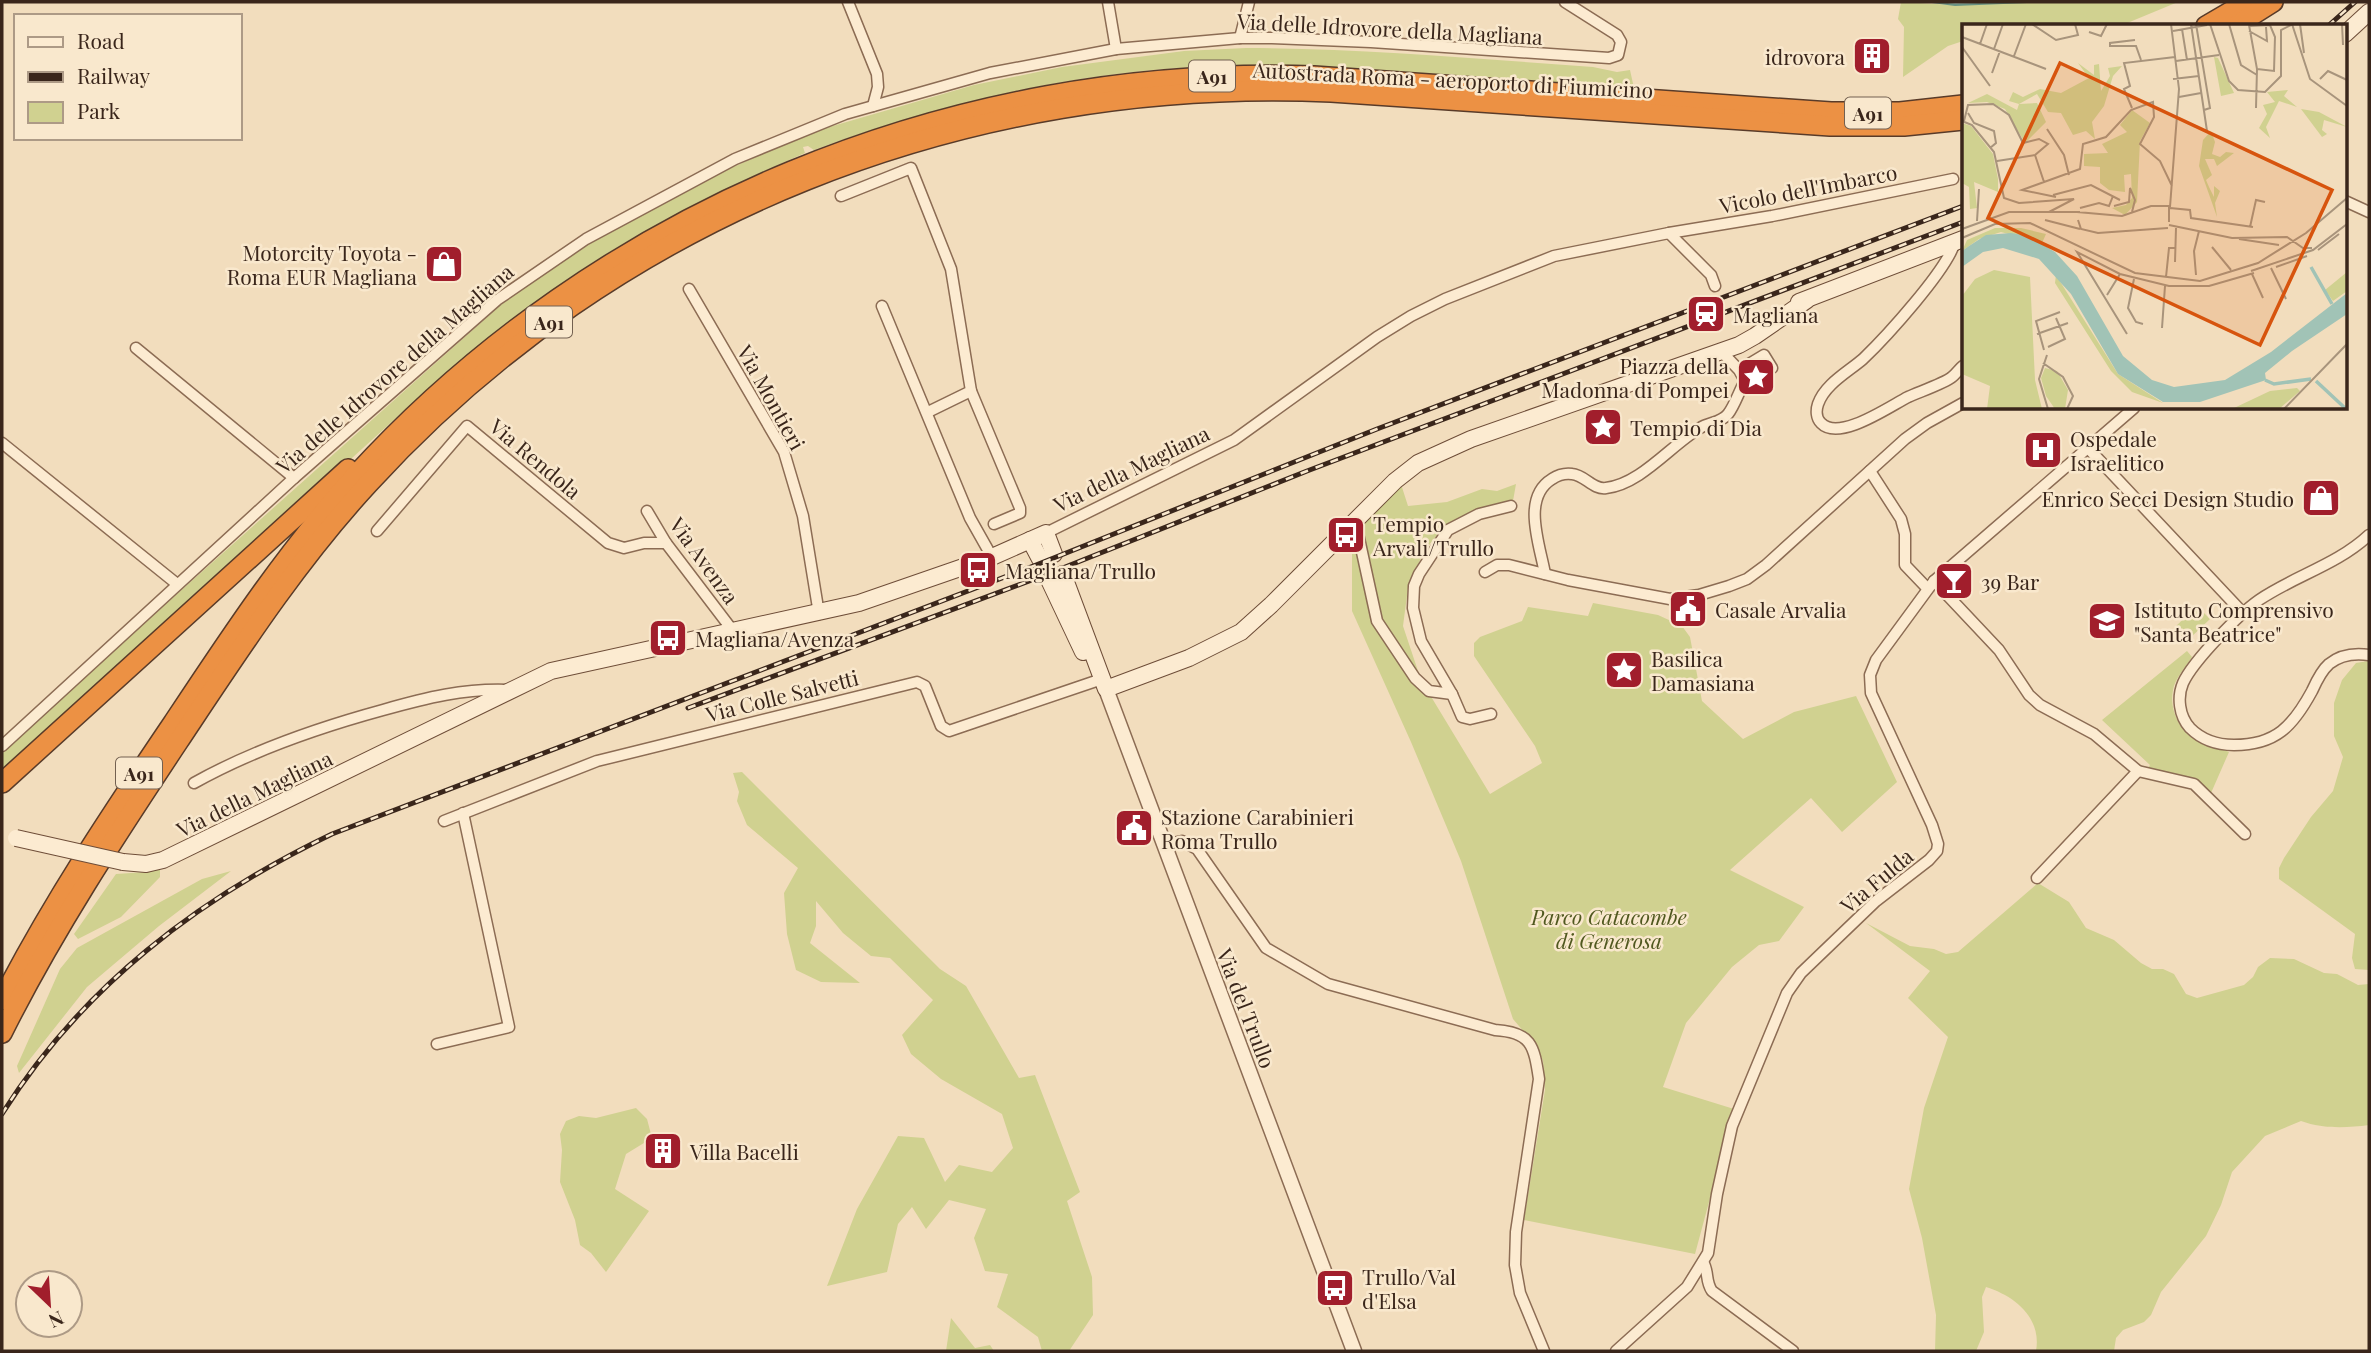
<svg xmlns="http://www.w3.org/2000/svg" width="2371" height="1353" viewBox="0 0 2371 1353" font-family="'Playfair Display',serif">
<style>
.green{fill:#d0d190}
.water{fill:#a1c3b6;stroke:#689283;stroke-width:2}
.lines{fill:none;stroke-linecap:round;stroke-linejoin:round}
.minor-casing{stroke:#8c6c54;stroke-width:13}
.tertiary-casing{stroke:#8c6c54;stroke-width:17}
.secondary-casing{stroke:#6e4d38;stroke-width:18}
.motorway-casing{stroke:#593b29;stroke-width:22}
.minor{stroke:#fcebd1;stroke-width:10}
.tertiary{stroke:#fcebd1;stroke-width:14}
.secondary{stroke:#fcebd1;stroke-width:16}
.motorway{stroke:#ec9144;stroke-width:19}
.rail-casing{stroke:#3a261b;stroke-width:5}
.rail{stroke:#f9e8cd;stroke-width:2.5;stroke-dasharray:8;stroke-linecap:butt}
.secondary-bridge-casing{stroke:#6e4d38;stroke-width:18;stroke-linecap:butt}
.secondary-bridge{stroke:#fcebd1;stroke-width:16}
.labels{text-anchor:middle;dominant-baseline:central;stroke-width:5;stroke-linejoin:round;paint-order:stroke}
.shield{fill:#f9e8cd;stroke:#736050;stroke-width:2}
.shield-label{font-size:19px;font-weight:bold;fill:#3a261b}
.street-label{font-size:21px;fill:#3a261b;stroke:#f9e8cd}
.poi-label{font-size:21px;fill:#3a261b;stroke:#f9e8cd;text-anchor:start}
.park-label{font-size:21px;font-style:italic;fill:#50581f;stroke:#f9e8cd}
.inset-river{fill:none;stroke:#a1c3b6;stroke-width:3.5}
.inset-road{fill:none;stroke:#a8947c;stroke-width:2}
.view{fill:#d7540e;fill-opacity:0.15;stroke:#d7540e;stroke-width:3.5}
.inset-edge{fill:none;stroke:#3a261b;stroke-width:3.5}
</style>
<rect width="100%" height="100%" fill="#f2ddbd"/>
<g class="green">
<polygon points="1901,2 1955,5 2027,2 2178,2 2120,26 1963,26 1963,41 1948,46 1903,77 1904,27 1898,19"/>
<path d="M1246 48C1362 48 1478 59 1593 67L1617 72 1630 70 1634 88C1564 83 1493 78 1423 73 1347 68 1271 62 1195 67 1065 74 936 105 814 150L808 146 803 147 805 153C736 183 669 215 605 255 546 291 492 335 439 379L2 776V754L28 727 504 302 564 259 627 221 731 168 812 132 974 85 1062 67 1184 51Z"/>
<polygon points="1400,481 1408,506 1447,502 1482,489 1497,491 1516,484 1513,501 1468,514 1446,525 1424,551 1408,588 1403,626 1421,680 1490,794 1542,763 1535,746 1474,656 1474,643 1480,637 1522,621 1528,607 1588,616 1593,603 1658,615 1682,626 1690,637 1702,701 1743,739 1794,712 1856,696 1897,782 1842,832 1811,798 1730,870 1804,907 1779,941 1759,945 1732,967 1686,1023 1663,1087 1734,1109 1695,1254 1524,1220 1545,1090 1543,1061 1537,1047 1513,1019 1461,861 1411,742 1352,611 1352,533"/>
<polygon points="2197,606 2210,619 2187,641 2174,628"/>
<path d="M2187 651 2192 657C2186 667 2175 678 2173 690 2169 710 2180 732 2198 741 2208 746 2219 748 2229 752L2211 793 2200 782 2148 768 2150 765 2102 720Z"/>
<polygon points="2368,661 2369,970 2355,969 2352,958 2355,934 2279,879 2279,868 2284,858 2311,817 2333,791 2343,757 2334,736 2334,703 2342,680 2356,663"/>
<polygon points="742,772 940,969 966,986 1019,1078 1035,1075 1080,1192 1067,1201 1092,1277 1093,1315 1069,1351 1042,1351 1038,1337 997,1307 1008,1274 985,1271 974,1238 986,1209 949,1200 926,1229 912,1207 898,1224 887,1272 827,1286 857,1209 898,1136 924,1138 945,1182 959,1165 992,1172 1013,1148 1002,1114 941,1079 911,1054 902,1035 933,1000 890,958 871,956 843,933 816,901 816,926 810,943 860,983 821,982 796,970 787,934 784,893 798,868 747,825 737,801 739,792 733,773"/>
<polygon points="160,869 160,877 121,917 78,939 74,934 116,874 146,872"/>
<polygon points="231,871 159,926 87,987 19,1073 17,1066 60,969 77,948 202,879"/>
<path d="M2038 883 2069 902 2086 928 2114 940 2141 963 2152 969H2163L2174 974 2186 994 2197 998 2244 985 2253 977 2258 967 2270 958 2294 959 2324 973 2337 974 2358 985 2369 984V1125C2346 1128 2323 1129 2301 1121L2265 1136 2232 1172 2221 1205 2206 1236 2161 1292 2151 1315 2144 1322 2123 1330 2116 1338 2114 1351H2036C2042 1318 2015 1296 1986 1287L1982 1297 1984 1332 1976 1351H1935L1936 1315 1922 1238 1909 1189 1924 1108 1948 1037 1908 998 1930 971 1866 923 1910 946 1934 949 1946 954 1958 952Z"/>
<polygon points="636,1108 647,1119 652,1138 626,1154 615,1189 649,1211 606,1272 591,1253 580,1245 575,1220 560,1182 562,1150 560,1134 566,1121 579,1116 596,1118"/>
<polygon points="951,1318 975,1348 990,1345 994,1351 946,1351"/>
</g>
<polygon class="water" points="1932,2 2027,2 1955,5"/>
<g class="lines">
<g class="minor-casing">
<g id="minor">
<polyline points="848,2 877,74 878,87 873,106"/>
<polyline points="1108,2 1116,49"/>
<polyline points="1240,38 1249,2"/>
<polyline points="841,196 911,168 951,269 971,391 928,412"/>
<polyline points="2345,201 2369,212"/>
<polyline points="1669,233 1772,216 1953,179"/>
<path d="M1955 242C1947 270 1886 337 1863 359 1848 372 1825 384 1818 404 1816 410 1816 418 1821 423 1839 442 1890 406 1908 397 1919 392 1945 383 1952 377 1956 374 1959 369 1963 366"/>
<polyline points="689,289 784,452 803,516 819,614"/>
<polyline points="882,306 970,518 992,557"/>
<polyline points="136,348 294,478"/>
<polyline points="1720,350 1739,370 1745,381 1772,368 1764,355 1739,370"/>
<polyline points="971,391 1020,508 1020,513 994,524"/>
<polyline points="2,443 177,584"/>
<polyline points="2087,447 2243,613"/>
<polyline points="1870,471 1901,519 1905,534 1905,565 1927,588"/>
<polyline points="647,511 666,543 733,631"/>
<polyline points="1355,520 1377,621 1415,678 1429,691 1452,694 1421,641 1413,608 1414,586 1419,574 1448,530 1479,514 1511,506"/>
<polyline points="377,531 467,426 608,543 624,548 644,543 666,543"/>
<polyline points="1046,533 1234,440 1377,337 1411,316 1445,299 1554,256 1669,233 1711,275 1715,286"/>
<path d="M2369 535C2337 565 2294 576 2259 600 2239 614 2193 661 2183 683 2177 697 2179 716 2190 728 2202 740 2217 745 2234 745 2276 745 2293 726 2312 691 2316 682 2321 671 2329 664 2340 655 2355 653 2369 655"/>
<polyline points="1485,572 1497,565 1509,565 1568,580 1670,599 1699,595 1729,586 1747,579 1766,565 1905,439 1927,423 1963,403"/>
<path d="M1545 574C1540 545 1521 498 1552 479 1558 475 1565 473 1572 474 1585 475 1593 490 1606 488 1641 484 1671 445 1700 428 1709 422 1721 423 1728 414 1735 405 1739 391 1745 381"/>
<polyline points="1934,581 1999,650 2029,695 2040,705 2094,734 2138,771 2194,784 2245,834"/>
<polyline points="1452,694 1462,717 1470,719 1491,714"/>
<polyline points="2,746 294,478 497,300 586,239 735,159 845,114 990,73 1116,49 1240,38 1272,38 1371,42 1609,58 1618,55 1621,42 1617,35 1565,2"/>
<path d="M194 783C253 750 317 728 383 710 425 698 465 688 509 690"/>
<polyline points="444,821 597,761 917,682 925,686 941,726 949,731 1102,679"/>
<path d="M1164 845 1182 841 1197 849 1266 948 1328 984 1495 1030C1531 1032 1534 1045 1539 1079L1516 1232 1515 1265 1520 1293 1544 1351"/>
<polyline points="2037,878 2138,771"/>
<polyline points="437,1044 509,1027 463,813"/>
<path d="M1703 1262C1709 1271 1705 1281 1712 1291L1793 1351"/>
<polyline points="1616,1351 1687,1287 1708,1253 1717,1194 1732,1126 1787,993 1801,973 1876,901 1929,860 1937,851 1938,844 1932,825 1871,693 1870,675 1876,660 1934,581 2134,408"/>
</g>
</g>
<g class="tertiary-casing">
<polyline id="tertiary" points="1106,689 1354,1351"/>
</g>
<g class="secondary-casing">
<g id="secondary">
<polyline points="2345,34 2369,12"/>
<polyline points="1799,302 1963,239"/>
<polyline points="1030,540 1040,559"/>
<polyline points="1063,574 1106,689 1189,658 1241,632 1271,605 1395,481 1418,463 1471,439 1739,345 1755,336 1807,300"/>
<polyline points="1049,580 1083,652"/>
<polyline points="123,862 146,864 163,860 551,671 859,603 992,557 1046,533 1054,554"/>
</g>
</g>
<g class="motorway-casing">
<g id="motorway">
<polyline points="2206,26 2247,2"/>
<polyline points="2235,26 2273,2"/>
<polyline points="2,783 348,469"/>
<path d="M2 1000C52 903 112 813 173 723 230 637 286 552 356 475 599 209 954 64 1314 76L1831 112H1900L1963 105"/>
<path d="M2 1033C53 931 115 837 178 742 238 652 296 562 369 483 616 213 967 76 1331 92L1830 126H1904L1963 120"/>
</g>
</g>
<use href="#minor" class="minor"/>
<use href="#tertiary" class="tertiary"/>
<use href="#secondary" class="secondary"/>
<use href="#motorway" class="motorway"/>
<g class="rail-casing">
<g id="rail">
<polyline points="2328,26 2355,2"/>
<polyline points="688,708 1040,577 1307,471 1963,222"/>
<path d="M2 1114C82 987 197 899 332 834L1036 565 1377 429 1963 206"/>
</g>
</g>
<use href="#rail" class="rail"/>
<g class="secondary-bridge-casing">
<polyline id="secondary-bridge" points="16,838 123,862"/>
</g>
<use href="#secondary-bridge" class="secondary-bridge"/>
</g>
<defs>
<g id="building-square" transform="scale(2.0125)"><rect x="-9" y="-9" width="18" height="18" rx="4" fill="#a11e2c" stroke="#f9e8cd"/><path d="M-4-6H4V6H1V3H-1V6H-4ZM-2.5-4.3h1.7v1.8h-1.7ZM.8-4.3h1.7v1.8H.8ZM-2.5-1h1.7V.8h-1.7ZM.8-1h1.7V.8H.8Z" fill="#fff"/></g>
<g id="shop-square" transform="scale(2.0125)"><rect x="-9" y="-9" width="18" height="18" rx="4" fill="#a11e2c" stroke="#f9e8cd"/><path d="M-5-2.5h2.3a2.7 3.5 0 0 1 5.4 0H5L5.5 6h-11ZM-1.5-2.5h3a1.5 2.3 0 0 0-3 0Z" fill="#fff"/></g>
<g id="station-square" transform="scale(2.0125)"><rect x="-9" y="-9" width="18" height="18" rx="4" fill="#a11e2c" stroke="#f9e8cd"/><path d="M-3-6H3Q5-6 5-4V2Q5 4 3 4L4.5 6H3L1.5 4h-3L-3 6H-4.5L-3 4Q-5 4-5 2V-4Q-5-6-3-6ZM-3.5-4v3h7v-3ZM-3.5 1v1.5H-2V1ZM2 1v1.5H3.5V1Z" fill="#fff"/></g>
<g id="sight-square" transform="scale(2.0125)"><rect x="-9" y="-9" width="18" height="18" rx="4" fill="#a11e2c" stroke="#f9e8cd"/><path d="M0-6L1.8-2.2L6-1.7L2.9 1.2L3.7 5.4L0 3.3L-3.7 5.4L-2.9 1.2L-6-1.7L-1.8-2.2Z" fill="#fff"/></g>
<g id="hospital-square" transform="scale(2.0125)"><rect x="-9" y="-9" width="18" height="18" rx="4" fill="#a11e2c" stroke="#f9e8cd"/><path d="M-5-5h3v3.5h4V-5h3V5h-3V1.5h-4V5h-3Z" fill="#fff"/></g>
<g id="bus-square" transform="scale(2.0125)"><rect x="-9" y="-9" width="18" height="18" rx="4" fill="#a11e2c" stroke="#f9e8cd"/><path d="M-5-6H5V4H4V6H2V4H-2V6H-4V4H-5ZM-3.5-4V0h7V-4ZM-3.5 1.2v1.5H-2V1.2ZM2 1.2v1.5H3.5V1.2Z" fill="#fff"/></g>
<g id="bar-square" transform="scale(2.0125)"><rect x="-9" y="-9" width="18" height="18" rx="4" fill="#a11e2c" stroke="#f9e8cd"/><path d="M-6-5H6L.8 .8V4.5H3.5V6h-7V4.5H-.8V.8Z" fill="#fff"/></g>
<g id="civic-square" transform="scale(2.0125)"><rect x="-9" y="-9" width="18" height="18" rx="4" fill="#a11e2c" stroke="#f9e8cd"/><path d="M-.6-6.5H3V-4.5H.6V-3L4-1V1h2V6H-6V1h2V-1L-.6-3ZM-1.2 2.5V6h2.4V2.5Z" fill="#fff"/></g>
<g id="school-square" transform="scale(2.0125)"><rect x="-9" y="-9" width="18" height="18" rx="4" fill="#a11e2c" stroke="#f9e8cd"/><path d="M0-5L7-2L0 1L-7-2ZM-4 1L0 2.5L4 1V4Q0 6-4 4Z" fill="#fff"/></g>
</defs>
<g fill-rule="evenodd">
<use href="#building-square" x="1872" y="56"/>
<use href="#shop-square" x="444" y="264"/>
<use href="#station-square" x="1706" y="314"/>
<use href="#sight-square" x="1756" y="377"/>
<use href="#sight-square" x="1603" y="427"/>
<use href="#hospital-square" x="2043" y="450"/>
<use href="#shop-square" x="2321" y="498"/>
<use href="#bus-square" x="1346" y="535"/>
<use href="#bus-square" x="978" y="570"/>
<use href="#bar-square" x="1954" y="581"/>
<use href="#civic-square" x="1688" y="609"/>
<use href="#school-square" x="2107" y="621"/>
<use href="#bus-square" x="668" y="638"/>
<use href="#sight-square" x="1624" y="670"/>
<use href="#civic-square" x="1134" y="828"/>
<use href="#building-square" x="663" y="1151"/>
<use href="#bus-square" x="1335" y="1288"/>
</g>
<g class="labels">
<g class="shield">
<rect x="1189" y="60.5" width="46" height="31" rx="5"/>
<rect x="1845" y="97.5" width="46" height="31" rx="5"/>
<rect x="526" y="306.5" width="46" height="31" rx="5"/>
<rect x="116" y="757.5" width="46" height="31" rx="5"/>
</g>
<g class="shield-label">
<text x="1212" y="76">A91</text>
<text x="1868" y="113">A91</text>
<text x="549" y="322">A91</text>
<text x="139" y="773">A91</text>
</g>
<g class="street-label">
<text transform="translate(1390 28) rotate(3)">Via delle Idrovore della Magliana</text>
<text transform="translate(1453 79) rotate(3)">Autostrada Roma - aeroporto di Fiumicino</text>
<text transform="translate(1808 188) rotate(-11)">Vicolo dell'Imbarco</text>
<text transform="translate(394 368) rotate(-41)">Via delle Idrovore della Magliana</text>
<text transform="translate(772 397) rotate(61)">Via Montieri</text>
<text transform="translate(536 458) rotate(40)">Via Rendola</text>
<text transform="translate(1131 468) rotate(-26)">Via della Magliana</text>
<text transform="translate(705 560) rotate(54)">Via Avenza</text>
<text transform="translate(782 695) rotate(-14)">Via Colle Salvetti</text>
<text transform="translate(254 793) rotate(-26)">Via della Magliana</text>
<text transform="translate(1876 880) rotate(-40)">Via Fulda</text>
<text transform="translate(1247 1008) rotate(69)">Via del Trullo</text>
</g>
<g class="poi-label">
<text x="1845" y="56" text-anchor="end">idrovora</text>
<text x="417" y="252" text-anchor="end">Motorcity Toyota -<tspan x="417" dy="24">Roma EUR Magliana</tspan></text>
<text x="1733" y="314">Magliana</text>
<text x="1729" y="365" text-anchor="end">Piazza della<tspan x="1729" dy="24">Madonna di Pompei</tspan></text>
<text x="1630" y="427">Tempio di Dia</text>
<text x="2070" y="438">Ospedale<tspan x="2070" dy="24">Israelitico</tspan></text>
<text x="2294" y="498" text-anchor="end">Enrico Secci Design Studio</text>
<text x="1373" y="523">Tempio<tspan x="1373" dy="24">Arvali/Trullo</tspan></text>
<text x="1005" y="570">Magliana/Trullo</text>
<text x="1981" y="581">39 Bar</text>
<text x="1715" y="609">Casale Arvalia</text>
<text x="2134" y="609">Istituto Comprensivo<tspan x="2134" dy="24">"Santa Beatrice"</tspan></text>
<text x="695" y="638">Magliana/Avenza</text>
<text x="1651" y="658">Basilica<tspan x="1651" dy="24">Damasiana</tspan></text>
<text x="1161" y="816">Stazione Carabinieri<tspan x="1161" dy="24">Roma Trullo</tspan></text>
<text x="690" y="1151">Villa Bacelli</text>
<text x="1362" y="1276">Trullo/Val<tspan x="1362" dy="24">d'Elsa</tspan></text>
</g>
<g class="park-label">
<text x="1609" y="916">Parco Catacombe<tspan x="1609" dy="24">di Generosa</tspan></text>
</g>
</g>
<g transform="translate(1962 24)">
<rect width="385" height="385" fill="#f2ddbd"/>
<path d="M252 33 256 34 272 69 259 72ZM116 39 132 51V41L137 40 139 67 148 52 146 44 160 42 151 52 142 82 130 98 133 115 124 107 111 111 99 89 86 88 75 70 57 80 75 79 84 98 63 119 43 85 25 78 6 79 25 70 55 86 57 80 47 77 51 68 61 73 78 65 99 69 127 54ZM326 66 322 72 335 83 317 77 304 103 308 114 297 104 305 90 301 81 313 78 305 68ZM339 85 357 88 385 103 362 96 360 106 365 110 360 113ZM170 86 188 99 178 117 175 178 163 191 150 184 164 181 170 174 169 150 162 151 163 168 147 166 138 159V143L122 142V130L146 129 140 120 165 108 158 101ZM0 99 9 102 31 130 36 155V168L12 158 15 184 8 185 7 163 0 159ZM249 107 253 118 250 130 258 133 264 128 272 129 255 142 252 135H243L250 151 244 156 247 163 252 173V162L258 167 253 179 255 193 237 142 241 116ZM33 204H59L84 210 80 219 39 208 17 215 0 227 5 216ZM32 246 68 253 73 356 80 385H25L28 362 0 350V272L13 255ZM385 248V267L371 277 363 266ZM94 251 156 350 201 379 170 368 149 347 93 259ZM83 344 95 347 106 366 103 385H93L84 372 79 354ZM335 364 338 367 317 385H270L308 367Z" fill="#d0d190"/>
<path d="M49 209 66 212 93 228 115 252 161 332 190 356 212 363 263 356 309 328 385 269V290L330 327 303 349 304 356 238 378H201L156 350 109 270 77 235 41 224 21 228 0 243V227L7 222 24 211Z" fill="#a1c3b6"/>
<path class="inset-river" d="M349 243 370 280M303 356 312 360 349 355M354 357 384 385"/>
<path class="inset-road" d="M70 0 94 16 116 11 113 0M229 0 245 107M234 0 248 84 242 86M248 0 267 57 276 66 303 68 319 52V6L331 0M267 0 279 41 295 51M330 0 348 55 385 82M338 0 342 29M380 0 381 21M287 1 295 45 294 84M287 2 308 1 313 13 312 47 295 45M220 5 225 36M211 7 245 1M287 7 305 17 304 3M127 8 139 12 145 0M0 13 84 45M173 16 148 19V22H174L179 36M18 20 25 0M0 23 28 62M32 25 41 0M52 32 64 0M214 37 257 31M30 49 38 27M211 55 237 52M358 55 366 47 385 56M217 73 239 69M170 84 162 65 168 62 162 39 213 33M6 89 12 99 32 107 34 119 28 124M0 97 10 101 32 128 42 174 57 179 112 175 87 188M2 97 6 81 31 80 47 91 61 119 77 115 86 120 73 131 35 137M85 105 102 131 107 151M73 131 82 158M91 171 129 161 158 176M94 173 60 166 118 145 121 120 144 113 169 86 191 78 192 93 178 120 198 137 210 162M152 182 167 178 168 164 173 176 170 188M208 183 217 65 209 0M118 184 137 179 147 182 151 172M208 184 228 186 229 194 291 203M115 188 160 192 189 182H207V198M83 196 118 205M116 196 119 205 136 209 206 204M15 197 17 165M207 201 270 214 325 213 341 224H350M288 203 294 176 303 178M0 205 47 188H118M0 214 33 200 68 199 173 249 238 257 296 239 344 209 385 174M277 215 317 221M250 223 269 246M356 226 377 210M213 238 214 204M314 243 345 232M309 244 324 275M289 247 351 226 385 200M290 250 301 274M234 251 232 227 237 207M204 253 207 224H213M172 255 166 284 174 298 181 300M145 271 158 250M200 304 203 262M75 310 106 299M165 310 115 228 158 250 207 262H247L292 249M86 323 103 315 94 294M82 326 74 297 98 288M85 331 77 355 86 385M81 339 101 353 111 372 105 385M322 385 385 320"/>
<path class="view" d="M98 39 370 166 298 321 26 194Z"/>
<rect width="385" height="385" class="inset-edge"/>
</g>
<rect width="2371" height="1353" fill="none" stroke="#3a261b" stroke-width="7"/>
<rect x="14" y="14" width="228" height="126" fill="#f9e8cd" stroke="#ad9a86" stroke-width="2"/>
<rect x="28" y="37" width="35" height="10" fill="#fcebd1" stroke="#ad9a86" stroke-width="2"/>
<text x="77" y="49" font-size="21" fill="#3a261b">Road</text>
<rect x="28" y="72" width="35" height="10" fill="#3a261b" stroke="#ad9a86" stroke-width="2"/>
<text x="77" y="84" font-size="21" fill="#3a261b">Railway</text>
<rect x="28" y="102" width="35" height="21" fill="#d0d190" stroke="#ad9a86" stroke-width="2"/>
<text x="77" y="119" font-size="21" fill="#3a261b">Park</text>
<g transform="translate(49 1304) rotate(155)"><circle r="33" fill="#f9e8cd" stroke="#ad9a86" stroke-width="2"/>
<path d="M0-5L12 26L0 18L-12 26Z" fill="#a11e2c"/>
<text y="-10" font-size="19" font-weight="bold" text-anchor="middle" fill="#3a261b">N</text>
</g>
</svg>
